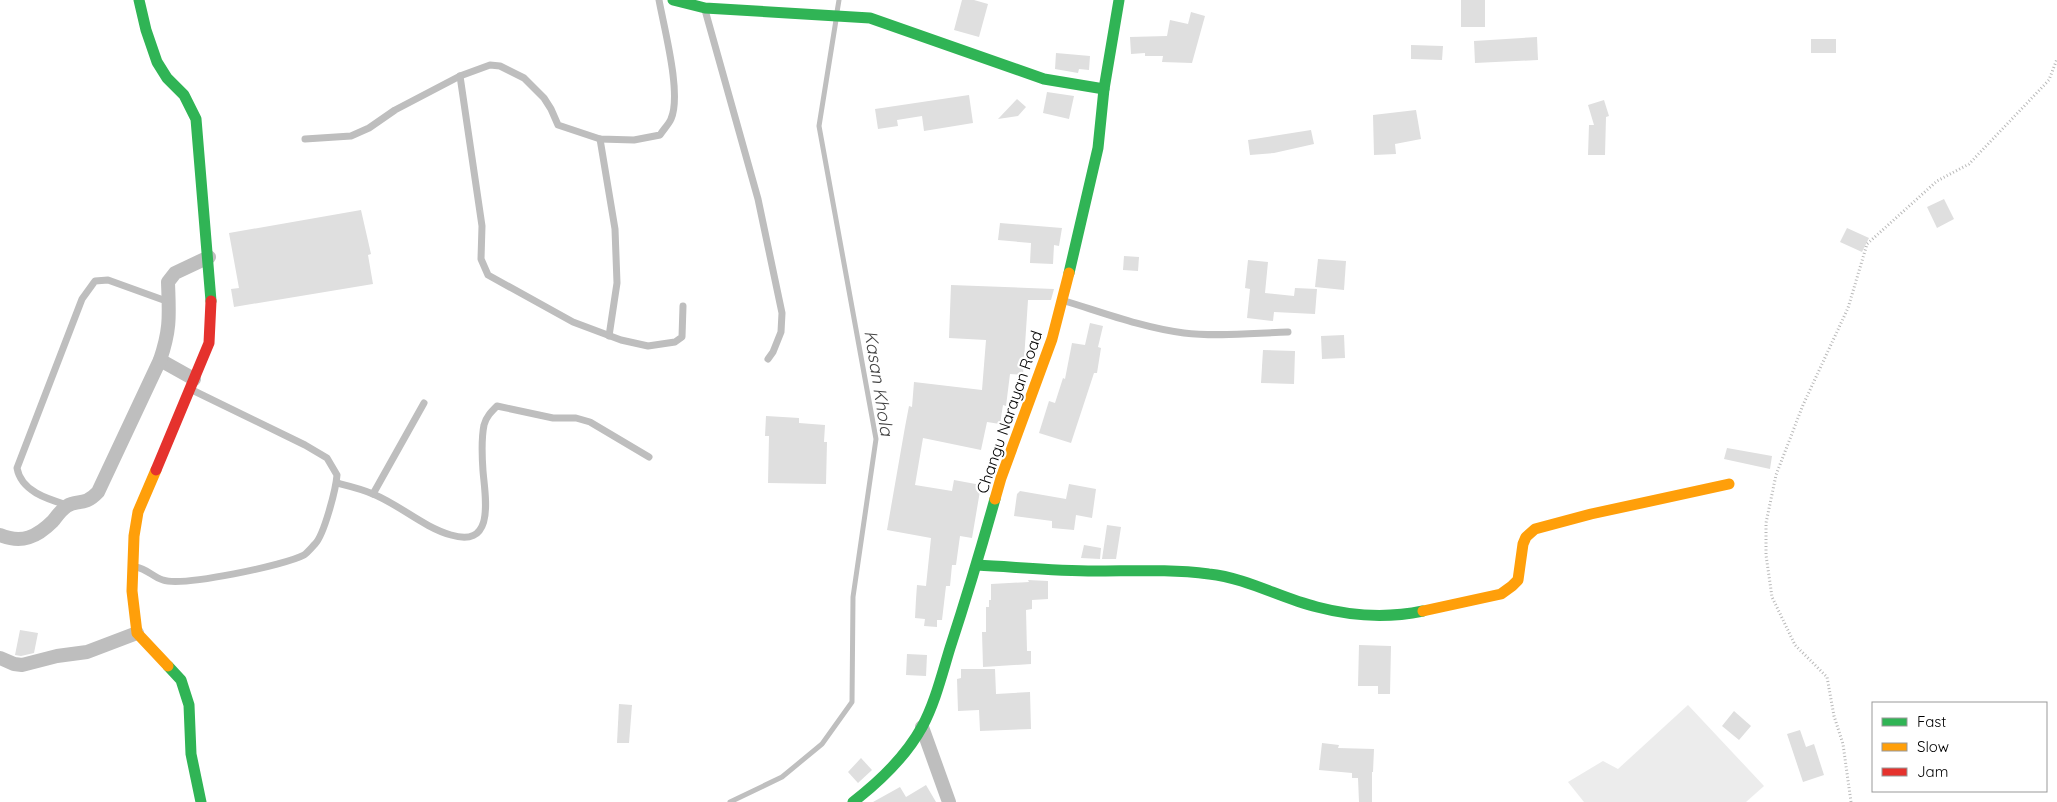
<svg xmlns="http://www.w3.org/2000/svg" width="2057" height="802" viewBox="0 0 2057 802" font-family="Quicksand,sans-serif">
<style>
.green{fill:#ececec}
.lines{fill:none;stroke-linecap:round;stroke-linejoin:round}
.stream{stroke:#bfbfbf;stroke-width:5}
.building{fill:#dfdfdf}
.path{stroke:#b9b9b9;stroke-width:3;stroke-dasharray:1 2.5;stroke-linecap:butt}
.lane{stroke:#bebebe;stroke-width:7}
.street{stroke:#bebebe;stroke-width:14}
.fast{stroke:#30b455;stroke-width:11}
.slow{stroke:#ff9f0a;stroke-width:11}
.jam{stroke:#e5322d;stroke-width:11}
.labels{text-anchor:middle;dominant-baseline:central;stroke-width:4.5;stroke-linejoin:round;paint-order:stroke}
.street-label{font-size:16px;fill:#000;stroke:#fff}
.water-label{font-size:18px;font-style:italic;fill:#444;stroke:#fff}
</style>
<rect width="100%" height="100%" fill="#fff"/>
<polygon class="green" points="1688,705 1764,786 1746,802 1584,802 1568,782 1603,761 1618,769"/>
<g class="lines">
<g class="stream">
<polyline points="837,12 839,0"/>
<polyline points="730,802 782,777 822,744 852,702 853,597 876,439 819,126 836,20"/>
</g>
</g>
<g class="building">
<polygon points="962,0 974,0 988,4 979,37 954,30"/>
<rect x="1461" y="0" width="24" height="27"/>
<polygon points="1191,12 1205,16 1192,63 1162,62 1163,56 1145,56 1145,53 1131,54 1130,37 1167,36 1170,20 1188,24"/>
<polygon points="1537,37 1538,60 1475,63 1474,41"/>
<rect x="1811" y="39" width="25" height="14"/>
<polygon points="1411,45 1443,46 1442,60 1411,59"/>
<polygon points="1056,53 1090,56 1089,70 1079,69 1078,73 1055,69"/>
<polygon points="1047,92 1074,96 1069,119 1043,113"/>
<polygon points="969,95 973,123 924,131 922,116 897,120 898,126 878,129 875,109"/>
<polygon points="1017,99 1026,107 1018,116 998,119"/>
<polygon points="1604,100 1609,116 1606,117 1605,155 1588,155 1589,125 1594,125 1588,105"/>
<polygon points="1416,110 1421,139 1395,144 1396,154 1374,155 1373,115"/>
<polygon points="1311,130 1314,144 1274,153 1250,155 1248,140"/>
<polygon points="1944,199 1954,219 1937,228 1927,207"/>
<polygon points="361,210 371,254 368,255 373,284 234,307 231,289 239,288 229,233"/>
<polygon points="1000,223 1062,228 1059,246 1054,245 1053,264 1030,263 1031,243 998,240"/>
<polygon points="1847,228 1869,238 1862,252 1840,242"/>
<polygon points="1124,256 1139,257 1138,271 1123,270"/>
<polygon points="1318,259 1346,261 1344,290 1315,287"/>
<polygon points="1248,260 1268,262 1265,293 1294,296 1295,288 1317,289 1315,314 1274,312 1273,321 1247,318 1250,289 1245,288"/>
<polygon points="951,285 1054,289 1051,300 1028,300 1023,375 1010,374 1006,406 1003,405 1000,424 987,422 981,450 923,438 915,485 952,491 954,480 981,485 972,538 960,536 956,565 952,565 950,586 946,586 942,620 937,620 937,627 924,626 925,619 915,618 916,599 917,585 926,586 931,538 887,530 905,427 909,406 912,407 914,382 982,390 986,340 949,338"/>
<polygon points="1090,323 1103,326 1098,347 1101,348 1097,373 1094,373 1071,443 1039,433 1049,401 1055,403 1063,378 1065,379 1072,343 1085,345"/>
<polygon points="1344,335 1345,358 1322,359 1321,336"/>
<polygon points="1263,350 1295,351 1294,384 1261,383"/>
<polygon points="766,416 799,418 799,423 825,425 824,442 827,442 826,484 768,483 769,436 765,436"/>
<polygon points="1727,448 1772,456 1770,469 1724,459"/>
<polygon points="1069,484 1096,489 1092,518 1076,515 1074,530 1052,528 1052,521 1014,516 1017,494 1020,491 1066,499"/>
<polygon points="1107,525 1121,527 1116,559 1102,559"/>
<polygon points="1084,545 1101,548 1100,559 1081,558"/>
<polygon points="1028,580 1048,581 1048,599 1032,600 1032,609 1026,610 1027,651 1031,651 1031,664 983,667 982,632 986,632 986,607 989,607 989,600 991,600 991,584 1029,582"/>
<polygon points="20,630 38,633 34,653 21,656 15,655"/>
<polygon points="1359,645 1391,646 1390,694 1378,694 1378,686 1358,686"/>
<polygon points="907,654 927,655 926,676 906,675"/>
<polygon points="961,669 995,669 996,694 1030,692 1031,729 980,731 979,710 958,711 957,679 961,678"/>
<polygon points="619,704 632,705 629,743 617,743"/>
<polygon points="1734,711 1751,726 1739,740 1722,726"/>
<polygon points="1800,730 1806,747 1814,744 1824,775 1803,782 1787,734"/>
<polygon points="1322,743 1339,745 1338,748 1374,749 1373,772 1372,772 1372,802 1359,802 1358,778 1352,778 1352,773 1319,770"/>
<polygon points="861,758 872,770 858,783 848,772"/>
<polygon points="926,785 936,802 873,802 900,787 906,797"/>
</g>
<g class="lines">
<polyline class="path" points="1851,802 1843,744 1834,716 1827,677 1795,645 1772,597 1766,555 1766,523 1776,475 1803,405 1848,308 1867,244 1937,181 1969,164 2049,80 2057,59"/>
<g class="lane">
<polyline points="705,10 758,199 782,313 781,332 773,352 768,359"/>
<polyline points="460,76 482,226 481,259 488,275 573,322 621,340 648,346 675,342 682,337 683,306"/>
<path d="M305 139 351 136 369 128 395 110 460 76 490 65 500 66 524 78 544 98 551 109 558 125 600 139 634 140 660 135C663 130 669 124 671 119 682 94 664 28 659 0"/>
<polyline points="600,139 615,229 617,283 609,336"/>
<path d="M1065 301C1104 313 1144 328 1184 333 1218 337 1254 333 1288 332"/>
<path d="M337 483C349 486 362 489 373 494 400 505 423 527 451 535 496 549 485 496 483 471 482 457 481 440 484 425 486 417 491 412 497 406L553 418H576L590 422 649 457"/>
<polyline points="373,494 424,403"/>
<path d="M67 505C47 499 21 491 17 468L82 299 95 281 108 280 169 302"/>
<path d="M136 567C147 569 153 577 163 580 182 587 286 565 304 555 308 552 312 547 315 544 324 535 336 489 337 475L327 458 305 445 190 389"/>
</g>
<g class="street">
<polyline points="160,360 194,379"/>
<path d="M0 535C22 544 37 537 53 521 57 516 61 510 67 506 77 499 84 507 98 492L160 360C171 328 169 314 168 282L175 273 209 257"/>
<polyline points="0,658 14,664 22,665 57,656 87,652 137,633"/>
<polyline points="922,727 949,802"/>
</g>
<g class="fast">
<polyline points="139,0 146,30 157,62 167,78 184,95 196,119 211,301"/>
<polyline points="673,0 705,8 870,18 1044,79 1104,89"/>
<polyline points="1069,273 1098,148 1104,89 1119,0"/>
<path d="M977 565C1016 567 1056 571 1095 571 1133 571 1170 569 1209 574 1247 578 1280 598 1317 607 1351 616 1389 618 1423 611"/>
<polyline points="168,666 181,680 189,705 191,754 201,802"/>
<path d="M853 802C879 782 906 756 922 727 935 703 942 674 950 648 966 599 981 549 995 499"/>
</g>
<g class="slow">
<polyline points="156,470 138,512 134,536 132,591 137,633 168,666"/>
<polyline points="995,499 1001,478 1052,339 1069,273"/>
<polyline points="1423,611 1501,594 1512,586 1518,580 1523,544 1526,537 1535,529 1591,514 1729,484"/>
</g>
<polyline class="jam" points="156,470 209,343 211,301"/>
</g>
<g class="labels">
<g class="street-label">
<text transform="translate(1009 412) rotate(-71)">Changu Narayan Road</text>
</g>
<g class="water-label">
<text transform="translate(879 383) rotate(81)">Kasan Khola</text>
</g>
</g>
<rect x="1872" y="702" width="175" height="90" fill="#ffffff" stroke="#999999"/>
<rect x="1882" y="718" width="25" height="8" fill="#30b455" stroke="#999999"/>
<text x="1917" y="727" font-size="15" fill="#000000">Fast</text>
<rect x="1882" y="743" width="25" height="8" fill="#ff9f0a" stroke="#999999"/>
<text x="1917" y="752" font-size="15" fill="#000000">Slow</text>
<rect x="1882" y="768" width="25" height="8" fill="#e5322d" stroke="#999999"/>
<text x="1917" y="777" font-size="15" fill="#000000">Jam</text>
</svg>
